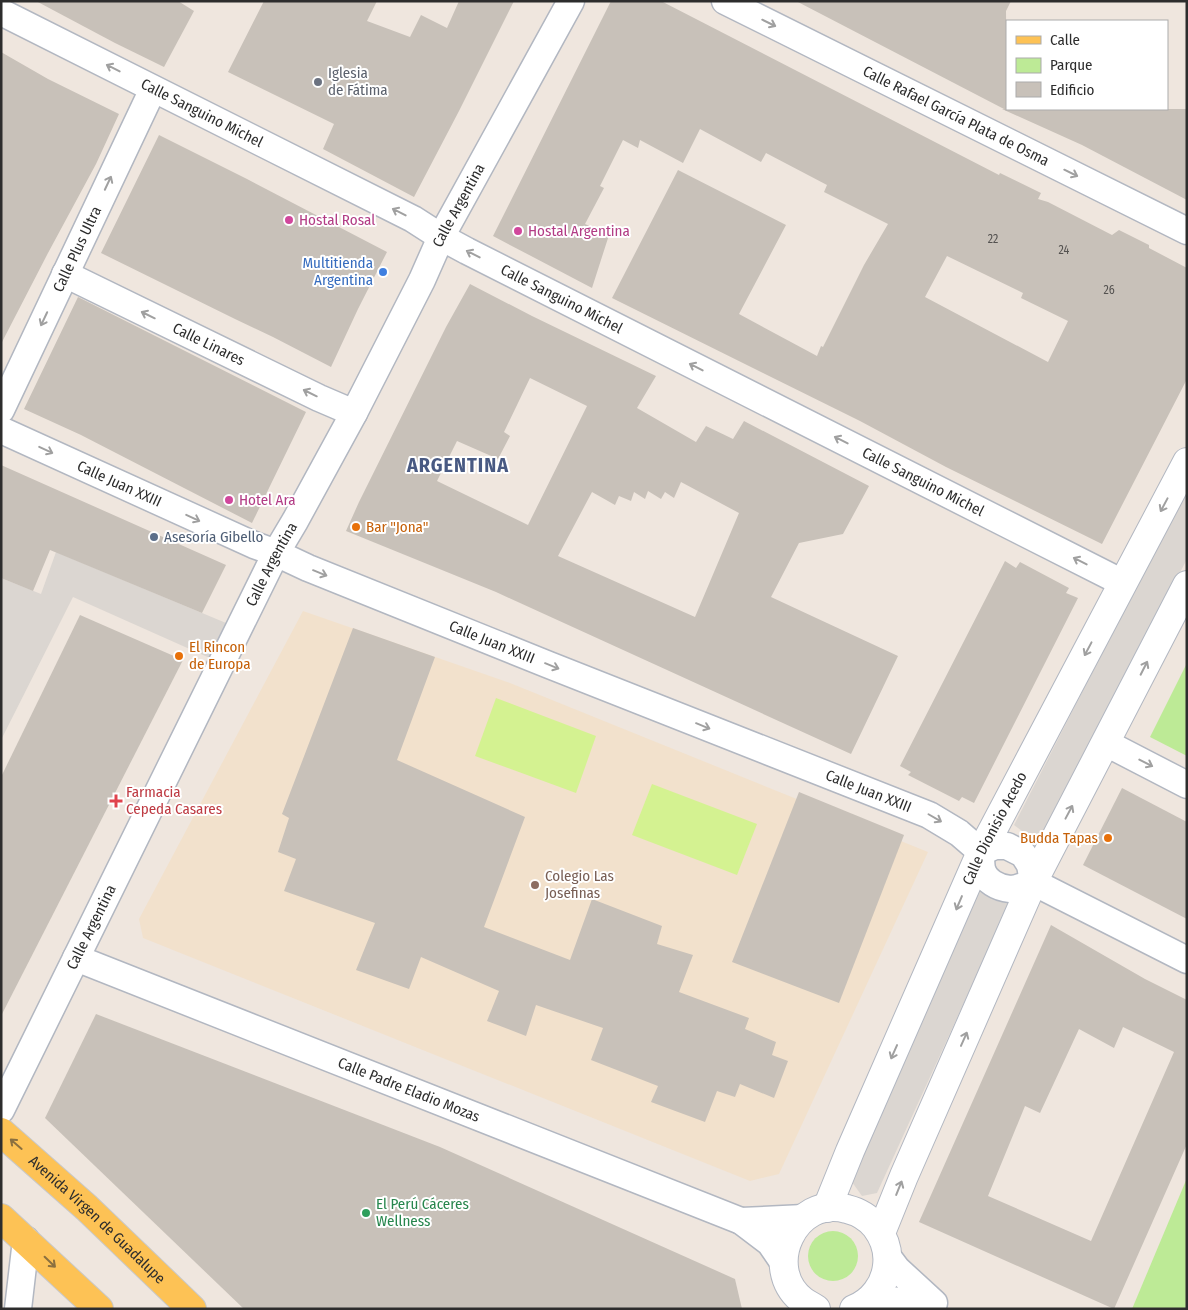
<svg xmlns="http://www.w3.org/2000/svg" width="1188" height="1310" viewBox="0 0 1188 1310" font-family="'Fira Sans Condensed',sans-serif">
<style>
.education{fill:#f2e1cc}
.green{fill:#bdea96}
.pitch{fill:#d4f291}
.plaza{fill:#dbd6d1}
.building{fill:#c8c1b9;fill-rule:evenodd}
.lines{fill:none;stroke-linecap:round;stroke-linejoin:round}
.street-casing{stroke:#b2b7c1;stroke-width:29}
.secondary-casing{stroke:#b2b7c1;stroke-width:30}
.primary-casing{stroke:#c8c8c8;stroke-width:30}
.street{stroke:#fff;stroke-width:26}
.secondary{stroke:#fff;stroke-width:28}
.primary{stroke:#fdc255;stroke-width:28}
.oneway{stroke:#a0a0a0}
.oneway2{stroke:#8b703f}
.worship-dot{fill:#6b7280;stroke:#fff;stroke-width:2}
.hotel-dot{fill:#d1479c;stroke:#fff;stroke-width:2}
.shop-dot{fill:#3f7fe0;stroke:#fff;stroke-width:2}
.food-dot{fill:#e8710a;stroke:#fff;stroke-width:2}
.service-dot{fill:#5c6f8a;stroke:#fff;stroke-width:2}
.health-dot{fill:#e0444e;stroke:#fff;stroke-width:2}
.education-dot{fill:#8d6e63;stroke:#fff;stroke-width:2}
.leisure-dot{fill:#2e9e5b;stroke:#fff;stroke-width:2}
.labels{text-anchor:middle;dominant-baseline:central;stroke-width:4;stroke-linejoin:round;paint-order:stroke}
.number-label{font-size:12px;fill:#545250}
.worship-label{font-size:15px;fill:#5b616d;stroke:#fff;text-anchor:start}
.street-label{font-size:15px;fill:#2d2d2d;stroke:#fff}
.hotel-label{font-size:15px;fill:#b23c85;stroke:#fff;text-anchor:start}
.shop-label{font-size:15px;fill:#366cbe;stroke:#fff;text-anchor:end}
.food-label{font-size:15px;fill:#c56008;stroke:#fff;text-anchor:start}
.service-label{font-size:15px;fill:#4e5e75;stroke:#fff;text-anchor:start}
.health-label{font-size:15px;fill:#be3a42;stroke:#fff;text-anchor:start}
.education-label{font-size:15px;fill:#785e54;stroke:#fff;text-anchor:start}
.leisure-label{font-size:15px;fill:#27864d;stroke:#fff;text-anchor:start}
.district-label{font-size:20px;font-weight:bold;letter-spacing:1px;fill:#485982;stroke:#fff}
</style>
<rect width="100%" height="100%" fill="#efe6de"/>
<polygon class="education" points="303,611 510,683 928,852 779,1174 750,1181 143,938 139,919"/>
<g class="green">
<polygon points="1187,663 1187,756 1150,737"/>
<polygon points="1187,1178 1187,1309 1132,1309"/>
<circle cx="833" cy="1256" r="25"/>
</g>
<g class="pitch">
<polygon points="496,698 596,736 576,793 475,756"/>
<polygon points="652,784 757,824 737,875 632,835"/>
</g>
<g class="plaza">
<polygon points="1187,488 1187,559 1045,833 1030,837 1014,825"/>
<polygon points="56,552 238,628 221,663 73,597 1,740 1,578 41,594"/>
<polygon points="980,888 1010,902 877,1193 862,1196 852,1182"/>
</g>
<g class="building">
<polygon points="36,1 178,1 194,11 164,67 115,43"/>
<polygon points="264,1 377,1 367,21 410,37 421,15 447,28 459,1 514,1 459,111 414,197 323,149 334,124 228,72"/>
<path d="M611 1H661L999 175 1000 173 1041 193 1038 199 1048 202 1112 235 1119 230 1149 245V248L1187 268V379L1102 544 946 467 860 421 612 298 678 170 786 225 739 314 817 356 821 346 823 347 864 265 888 224 824 192 827 185 766 153 761 162 700 129 683 163 640 140 638 148 623 140 600 186 604 188 585 224 609 235 592 288 493 236ZM947 256 1023 293 1021 298 1068 321 1048 362 925 297Z"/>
<polygon points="796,1 1011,1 1006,11 1007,109 1187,109 1187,200 1082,145 1002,109 1004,109"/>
<polygon points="1,52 48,79 119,114 96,164 48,253 1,344"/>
<polygon points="159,135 247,179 387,252 358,309 331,367 273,337 235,319 101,253"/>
<path d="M470 284 532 316 656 376 637 408 696 442 706 426 733 439 744 421 869 486 843 534 799 543 771 597 898 656 851 754 496 592 346 531 359 502 446 327ZM530 378 587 406 528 525 437 481 457 441 498 459 510 436 504 432ZM681 482 739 513 695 617 558 556 592 492 615 505 619 496 631 501 634 492 645 499 648 491 661 499 665 492 674 498Z"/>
<polygon points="78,297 306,412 252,523 81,435 24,409"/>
<polygon points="1,465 226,565 202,613 50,550 33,591 1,578"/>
<polygon points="1005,561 1016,568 1020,562 1069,588 1066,593 1078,598 974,803 962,797 959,801 908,775 911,772 900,766"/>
<polygon points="80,615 183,660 1,1016 1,777"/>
<polygon points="353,628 435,657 397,760 525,817 484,927 570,960 592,899 662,926 657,944 693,955 679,992 749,1018 745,1029 776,1042 772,1055 788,1061 774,1098 740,1084 735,1097 717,1091 705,1122 651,1102 658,1086 591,1060 603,1028 536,1005 526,1036 487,1021 499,991 421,957 409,989 356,970 375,923 284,891 296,859 278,852 289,818 282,814"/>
<polygon points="1122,788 1187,822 1187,919 1083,865"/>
<polygon points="799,792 904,835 839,1003 732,962"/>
<path d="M1051 925 1145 979 1187 1000V1144L1114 1309 919 1222ZM1123 1027 1174 1052 1091 1241 988 1196 1025 1106 1040 1113 1079 1029 1114 1048Z"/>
<polygon points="96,1014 440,1147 735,1279 742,1309 244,1309 45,1118"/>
</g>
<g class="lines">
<g class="street-casing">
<g id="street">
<path id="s1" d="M725 1 1187 231"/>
<path id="s2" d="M1 12 413 219 441 237 467 251 1123 583"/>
<path id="s3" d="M65 274 319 398 354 413"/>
<path id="s4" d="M1 410 153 89"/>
<path id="s5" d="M1 430 254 545 276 553 308 568 549 665 929 815 959 833 981 852C981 857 981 864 982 869 985 881 998 888 1010 889 1018 889 1026 885 1033 882"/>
<polyline points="1106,743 1187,785"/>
<polyline points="981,852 995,846 1007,846 1023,854 1030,865 1033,882"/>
<polyline points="1033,882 1187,960"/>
<path id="s6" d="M76 958 741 1221 770 1243 783 1262"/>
<path id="s7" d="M1 1110 276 553 295 521 354 413 422 280 441 237 571 1"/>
<polyline points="741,1221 804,1218"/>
<polyline points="870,1299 934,1303 897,1269 888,1257"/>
<polyline points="18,1309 26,1240"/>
</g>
</g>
<g class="secondary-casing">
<g id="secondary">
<path id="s8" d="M827 1208 850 1151 981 852 1187 462"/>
<polyline points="881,1233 904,1176 1033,882 1187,585"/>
<path d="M816 1309C812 1306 807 1304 803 1301 760 1268 795 1194 847 1209 859 1212 868 1217 876 1227 885 1239 889 1251 887 1266 885 1285 872 1302 854 1309"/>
</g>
</g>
<g class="primary-casing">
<g id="primary">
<path id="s9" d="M1 1132 87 1208 192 1309"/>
<polyline points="1,1218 99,1309"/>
</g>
</g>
<use href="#street" class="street"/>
<use href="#secondary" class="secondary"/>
<use href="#primary" class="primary"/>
</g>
<defs><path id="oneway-shaft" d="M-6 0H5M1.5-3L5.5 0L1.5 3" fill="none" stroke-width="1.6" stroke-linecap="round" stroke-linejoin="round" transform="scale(1.25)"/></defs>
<g class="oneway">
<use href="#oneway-shaft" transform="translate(769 23) rotate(26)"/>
<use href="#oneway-shaft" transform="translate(113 68) rotate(-153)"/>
<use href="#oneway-shaft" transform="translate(1071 173) rotate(26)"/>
<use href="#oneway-shaft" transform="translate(108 183) rotate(-65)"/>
<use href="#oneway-shaft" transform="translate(399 212) rotate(-153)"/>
<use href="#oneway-shaft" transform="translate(473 254) rotate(-153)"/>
<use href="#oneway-shaft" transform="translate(148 315) rotate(-154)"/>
<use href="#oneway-shaft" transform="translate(44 319) rotate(115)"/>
<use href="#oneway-shaft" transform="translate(696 367) rotate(-153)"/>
<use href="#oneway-shaft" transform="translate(310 393) rotate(-154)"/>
<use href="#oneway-shaft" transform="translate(841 440) rotate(-153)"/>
<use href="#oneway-shaft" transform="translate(46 450) rotate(25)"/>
<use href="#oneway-shaft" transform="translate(1164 505) rotate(118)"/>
<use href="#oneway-shaft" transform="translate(193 518) rotate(25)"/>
<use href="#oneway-shaft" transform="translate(1080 561) rotate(-153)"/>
<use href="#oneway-shaft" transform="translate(320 573) rotate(22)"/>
<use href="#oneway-shaft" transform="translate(1088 649) rotate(118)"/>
<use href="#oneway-shaft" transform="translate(552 666) rotate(22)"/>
<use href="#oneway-shaft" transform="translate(1144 668) rotate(-63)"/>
<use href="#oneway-shaft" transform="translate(703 726) rotate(22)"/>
<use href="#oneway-shaft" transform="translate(1146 763) rotate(27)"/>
<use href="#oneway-shaft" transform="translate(1069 812) rotate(-62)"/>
<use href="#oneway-shaft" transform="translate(935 818) rotate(30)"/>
<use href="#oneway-shaft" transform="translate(959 903) rotate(113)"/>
<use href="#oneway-shaft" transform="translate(964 1039) rotate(-66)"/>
<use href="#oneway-shaft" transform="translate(894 1052) rotate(114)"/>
<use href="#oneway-shaft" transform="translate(899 1188) rotate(-68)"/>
</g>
<g class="oneway2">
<use href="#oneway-shaft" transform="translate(16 1144) rotate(-139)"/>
<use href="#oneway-shaft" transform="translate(50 1262) rotate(44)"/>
</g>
<circle class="worship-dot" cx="318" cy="82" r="5"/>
<g class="hotel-dot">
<circle cx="289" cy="220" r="5"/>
<circle cx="518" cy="231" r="5"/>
<circle cx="229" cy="500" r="5"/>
</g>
<circle class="shop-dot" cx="383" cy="272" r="5"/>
<g class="food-dot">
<circle cx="356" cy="527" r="5"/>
<circle cx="179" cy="656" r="5"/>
<circle cx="1108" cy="838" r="5"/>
</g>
<circle class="service-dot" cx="154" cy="537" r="5"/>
<path class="health-dot" d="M113.5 793.5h5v5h5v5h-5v5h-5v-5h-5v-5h5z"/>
<circle class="education-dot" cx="535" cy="885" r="5"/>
<circle class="leisure-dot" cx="366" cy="1213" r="5"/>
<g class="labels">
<g class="number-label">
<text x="993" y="239">22</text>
<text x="1064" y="250">24</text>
<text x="1109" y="290">26</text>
</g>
<g class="worship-label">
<text x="328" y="73">Iglesia<tspan x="328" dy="17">de Fátima</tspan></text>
</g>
<g class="street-label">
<text stroke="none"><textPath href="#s2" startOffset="225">Calle Sanguino Michel</textPath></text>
<text stroke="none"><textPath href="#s1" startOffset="258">Calle Rafael García Plata de Osma</textPath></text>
<text stroke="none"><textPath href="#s7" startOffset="1014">Calle Argentina</textPath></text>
<text stroke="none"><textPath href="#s4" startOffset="178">Calle Plus Ultra</textPath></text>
<text stroke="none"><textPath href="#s2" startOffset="630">Calle Sanguino Michel</textPath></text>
<text stroke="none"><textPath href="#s3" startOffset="160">Calle Linares</textPath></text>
<text stroke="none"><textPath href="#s2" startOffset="1035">Calle Sanguino Michel</textPath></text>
<text stroke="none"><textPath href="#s5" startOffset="130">Calle Juan XXIII</textPath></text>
<text stroke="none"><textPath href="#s7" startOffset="609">Calle Argentina</textPath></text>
<text stroke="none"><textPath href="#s5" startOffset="535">Calle Juan XXIII</textPath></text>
<text stroke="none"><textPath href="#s5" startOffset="940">Calle Juan XXIII</textPath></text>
<text stroke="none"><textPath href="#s8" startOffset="415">Calle Dionisio Acedo</textPath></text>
<text stroke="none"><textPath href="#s7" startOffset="204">Calle Argentina</textPath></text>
<text stroke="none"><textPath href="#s6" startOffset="358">Calle Padre Eladio Mozas</textPath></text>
<text stroke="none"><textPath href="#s9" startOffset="130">Avenida Virgen de Guadalupe</textPath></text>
</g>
<g class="hotel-label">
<text x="299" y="220">Hostal Rosal</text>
<text x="528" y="231">Hostal Argentina</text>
<text x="239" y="500">Hotel Ara</text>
</g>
<g class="shop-label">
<text x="373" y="263">Multitienda<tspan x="373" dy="17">Argentina</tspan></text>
</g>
<g class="food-label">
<text x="366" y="527">Bar "Jona"</text>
<text x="189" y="647">El Rincon<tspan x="189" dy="17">de Europa</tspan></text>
<text x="1098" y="838" text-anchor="end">Budda Tapas</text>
</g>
<g class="service-label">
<text x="164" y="537">Asesoría Gibello</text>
</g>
<g class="health-label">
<text x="126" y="792">Farmacia<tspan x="126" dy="17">Cepeda Casares</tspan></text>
</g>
<g class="education-label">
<text x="545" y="876">Colegio Las<tspan x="545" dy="17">Josefinas</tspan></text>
</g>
<g class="leisure-label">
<text x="376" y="1204">El Perú Cáceres<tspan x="376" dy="17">Wellness</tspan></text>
</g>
<g class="district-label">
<text x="458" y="465">ARGENTINA</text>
</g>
</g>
<rect width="1188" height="1310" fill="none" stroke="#2d2d2d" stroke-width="5"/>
<rect x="1006" y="20" width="162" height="90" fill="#ffffff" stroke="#ababab"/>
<rect x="1016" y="36" width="25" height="8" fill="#fdc255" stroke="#ababab"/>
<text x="1050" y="45" font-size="15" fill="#2d2d2d">Calle</text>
<rect x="1016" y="58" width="25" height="15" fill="#bdea96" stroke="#ababab"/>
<text x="1050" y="70" font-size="15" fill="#2d2d2d">Parque</text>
<rect x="1016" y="82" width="25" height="15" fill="#c8c1b9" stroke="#ababab"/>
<text x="1050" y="95" font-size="15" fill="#2d2d2d">Edificio</text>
</svg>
